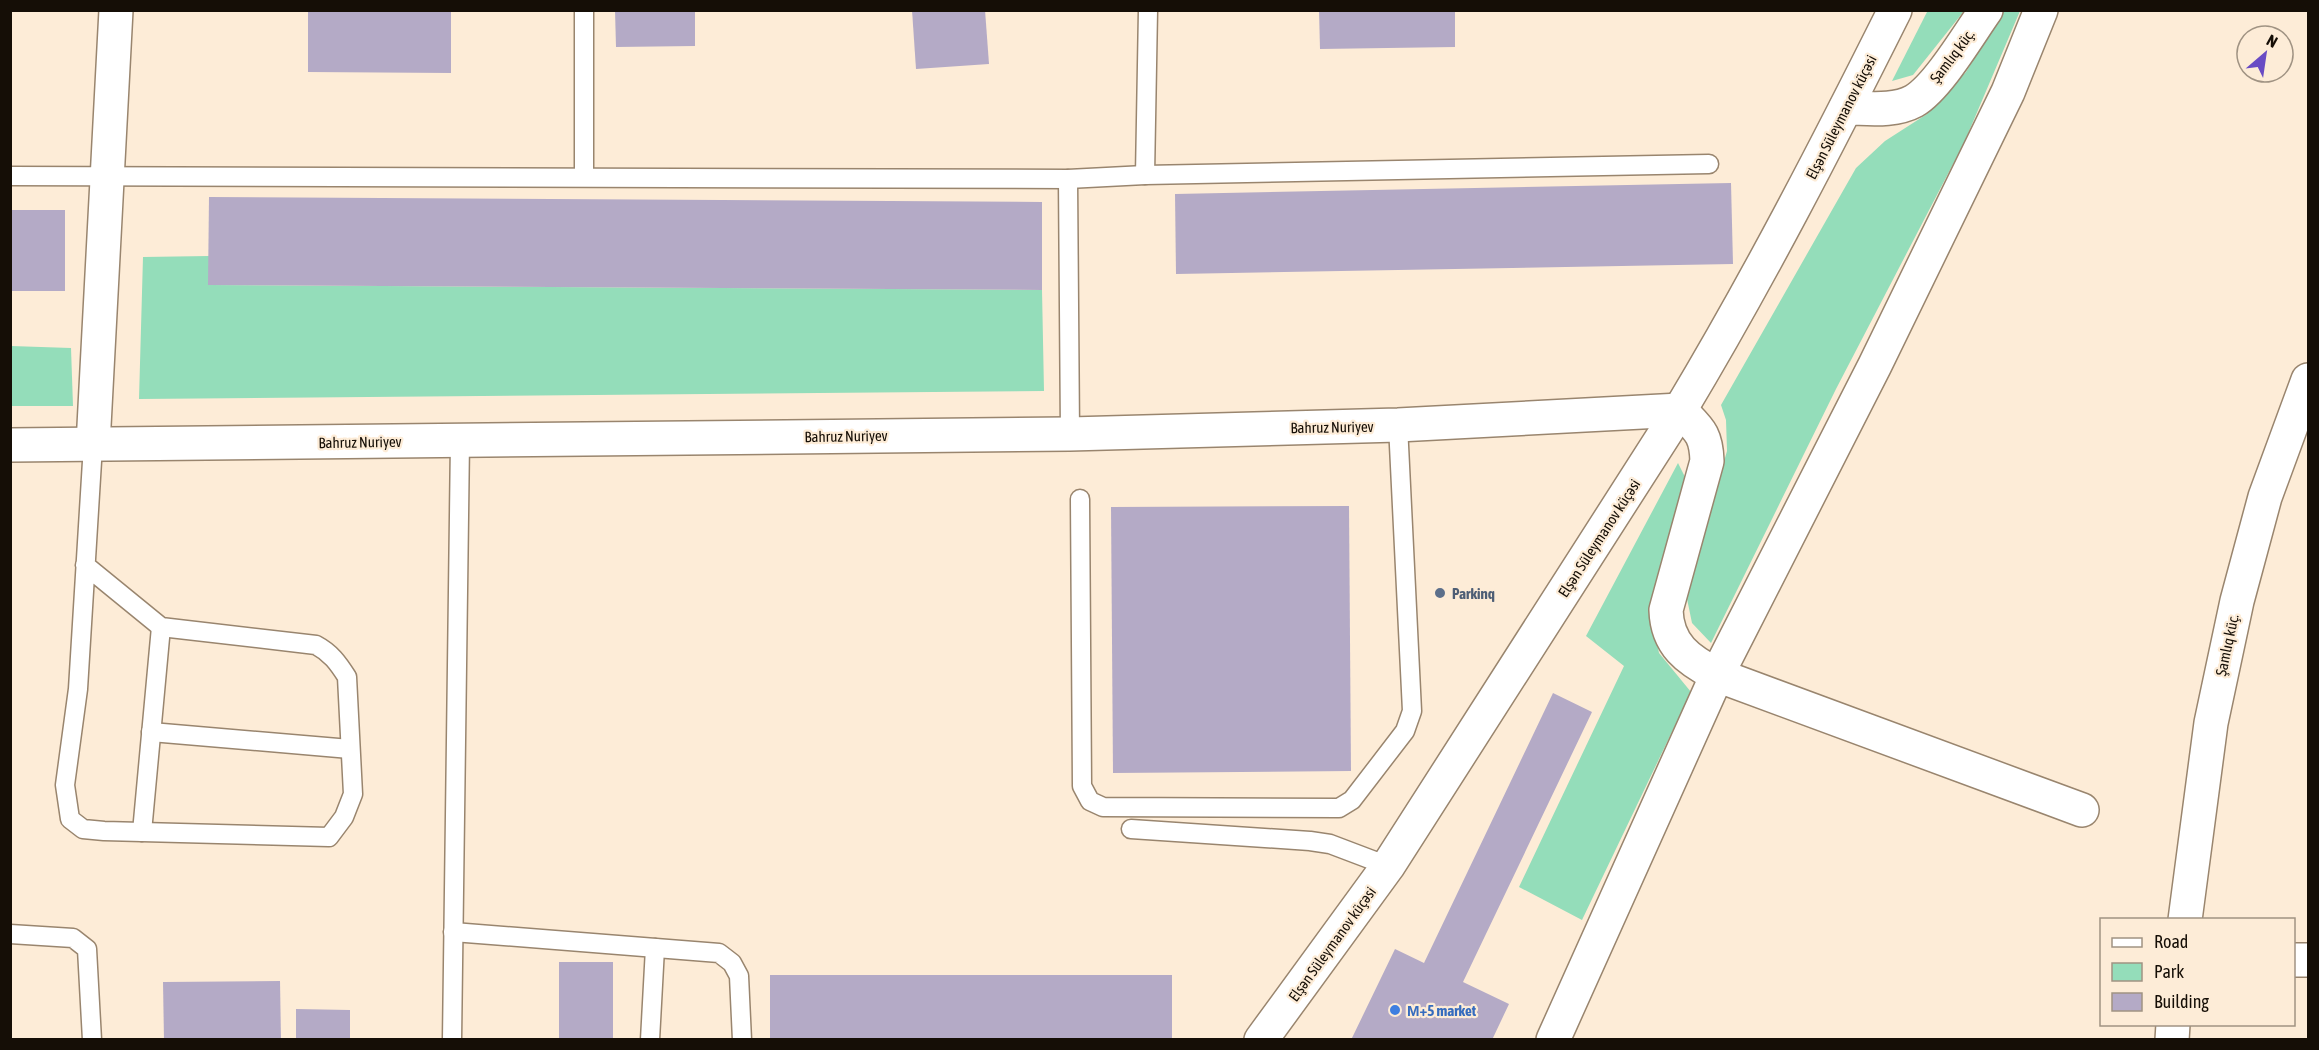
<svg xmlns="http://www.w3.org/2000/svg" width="2319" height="1050" viewBox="0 0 2319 1050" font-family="'Asap Condensed',sans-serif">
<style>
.green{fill:#94ddba}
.building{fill:#b4aac6}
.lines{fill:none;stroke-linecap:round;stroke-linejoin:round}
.service-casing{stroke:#99856e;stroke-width:21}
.minor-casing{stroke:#99856e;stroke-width:36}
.service{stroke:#fff;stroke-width:18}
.minor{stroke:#fff;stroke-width:33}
.service-dot{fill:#5c6f8a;stroke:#fdecd7;stroke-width:2}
.shop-dot{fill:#3f7fe0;stroke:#fdecd7;stroke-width:2}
.labels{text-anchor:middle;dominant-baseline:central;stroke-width:4.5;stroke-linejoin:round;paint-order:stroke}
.street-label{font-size:15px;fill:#150e06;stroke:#fdecd7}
.service-label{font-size:15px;font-weight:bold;fill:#4e5e75;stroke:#fdecd7;text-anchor:start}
.shop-label{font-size:15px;font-weight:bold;fill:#366cbe;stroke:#fdecd7;text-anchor:start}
</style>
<rect width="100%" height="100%" fill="#fdecd7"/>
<g class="green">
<polygon points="1928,10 1964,11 1913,75 1892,81"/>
<polygon points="2003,11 2020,11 1964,143 1836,389 1711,643 1692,623 1686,594 1727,451 1726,420 1721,405 1856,168 1885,141 1927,114 1966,72"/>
<polygon points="209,256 209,285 1042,290 1044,391 139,399 143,257"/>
<polygon points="11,346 71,348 73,406 11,406"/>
<polygon points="1678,463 1688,483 1658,575 1651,614 1659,653 1691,692 1582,920 1519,887 1624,666 1586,636"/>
</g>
<g class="building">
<polygon points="308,10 451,10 451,73 308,72"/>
<polygon points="615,10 695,10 695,46 616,47"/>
<polygon points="912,10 985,10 989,64 916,69"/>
<polygon points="1319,10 1455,10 1455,47 1320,49"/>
<polygon points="1731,183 1733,264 1176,274 1175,194"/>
<polygon points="209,197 1042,202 1042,290 208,285"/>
<rect x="10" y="210" width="55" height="81"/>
<polygon points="1349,506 1351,771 1113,773 1111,507"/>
<polygon points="1553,693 1592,712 1463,982 1509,1004 1492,1040 1351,1040 1395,949 1424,963"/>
<rect x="559" y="962" width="54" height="78"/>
<rect x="770" y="975" width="402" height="65"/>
<polygon points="280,981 281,1040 164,1040 163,982"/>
<polygon points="296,1009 350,1010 350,1040 296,1040"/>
</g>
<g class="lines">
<g class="service-casing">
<g id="service">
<polyline points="584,10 584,176"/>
<polyline points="1145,175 1148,10"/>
<polyline points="10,176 1068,179 1145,175 1709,164"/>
<polyline points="1068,179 1070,434"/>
<polyline points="1080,499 1082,786 1090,801 1103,807 1339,808 1352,800 1405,731 1412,711 1398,425"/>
<path d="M85 565 161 627 316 645C331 653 338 663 347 677L353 794 344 817 329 837 104 831 83 829 70 819 65 785 78 689 93 445"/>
<polyline points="151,732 350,749"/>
<polyline points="1131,829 1310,841 1330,844 1388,866"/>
<polyline points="142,832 161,627"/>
<polyline points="453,932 719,953 732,963 739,976 742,1040"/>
<polyline points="10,934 73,938 87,949 92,1040"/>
<polyline points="452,1040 460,441"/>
<polyline points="650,1040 655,948"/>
</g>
</g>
<g class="minor-casing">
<g id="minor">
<path d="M1846 108C1867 108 1894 112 1914 101 1938 87 1969 34 1986 10"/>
<path d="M1680 410C1699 430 1706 433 1707 461L1666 610C1667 645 1688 660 1717 675L2082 810"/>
<polyline points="10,445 1070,434 1398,425 1680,410"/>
<polyline points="93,445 116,10"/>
<polyline points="2185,920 2211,723 2237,601 2265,497 2308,380"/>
<polyline points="2294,960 2308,960"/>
<path d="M1261 1040 1388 866 1680 410C1758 280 1827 146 1895 10"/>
<polyline points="1553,1040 1717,675 1875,365 2008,92 2041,10"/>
<polyline points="2172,1040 2173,1024"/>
</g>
</g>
<use href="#service" class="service"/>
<use href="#minor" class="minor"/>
</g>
<circle class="service-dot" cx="1440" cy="593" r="6"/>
<circle class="shop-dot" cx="1395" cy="1010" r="6"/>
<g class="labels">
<g class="street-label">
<text transform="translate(1952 56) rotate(-53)">Şamlıq küç.</text>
<text transform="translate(1841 117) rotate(-63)">Elşən Süleymanov küçəsi</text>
<text transform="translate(1332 427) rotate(-1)">Bahruz Nuriyev</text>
<text transform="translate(846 436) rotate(-1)">Bahruz Nuriyev</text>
<text transform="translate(360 442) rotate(-1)">Bahruz Nuriyev</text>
<text transform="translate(1599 538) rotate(-57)">Elşən Süleymanov küçəsi</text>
<text transform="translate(2227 645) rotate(-78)">Şamlıq küç.</text>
<text transform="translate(1332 944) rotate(-54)">Elşən Süleymanov küçəsi</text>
</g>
<g class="service-label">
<text x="1452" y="593">Parkinq</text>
</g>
<g class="shop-label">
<text x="1407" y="1010">М+5 market</text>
</g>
</g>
<rect width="2319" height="1050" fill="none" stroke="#150e06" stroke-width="24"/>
<rect x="2100" y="918" width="195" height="108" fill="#fdecd7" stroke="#a09383" stroke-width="1.5"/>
<rect x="2112" y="938" width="30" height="9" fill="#ffffff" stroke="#a09383" stroke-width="1.5"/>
<text x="2154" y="948" font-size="18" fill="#150e06">Road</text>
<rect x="2112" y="963" width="30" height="18" fill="#94ddba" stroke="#a09383" stroke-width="1.5"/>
<text x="2154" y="978" font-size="18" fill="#150e06">Park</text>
<rect x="2112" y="993" width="30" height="18" fill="#b4aac6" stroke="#a09383" stroke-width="1.5"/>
<text x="2154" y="1008" font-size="18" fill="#150e06">Building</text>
<g transform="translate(2265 54) rotate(29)"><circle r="28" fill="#fdecd7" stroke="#a09383" stroke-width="1.5"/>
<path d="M0-4.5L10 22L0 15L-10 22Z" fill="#694bc4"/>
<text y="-9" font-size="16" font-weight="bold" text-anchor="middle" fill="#150e06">N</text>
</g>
</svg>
